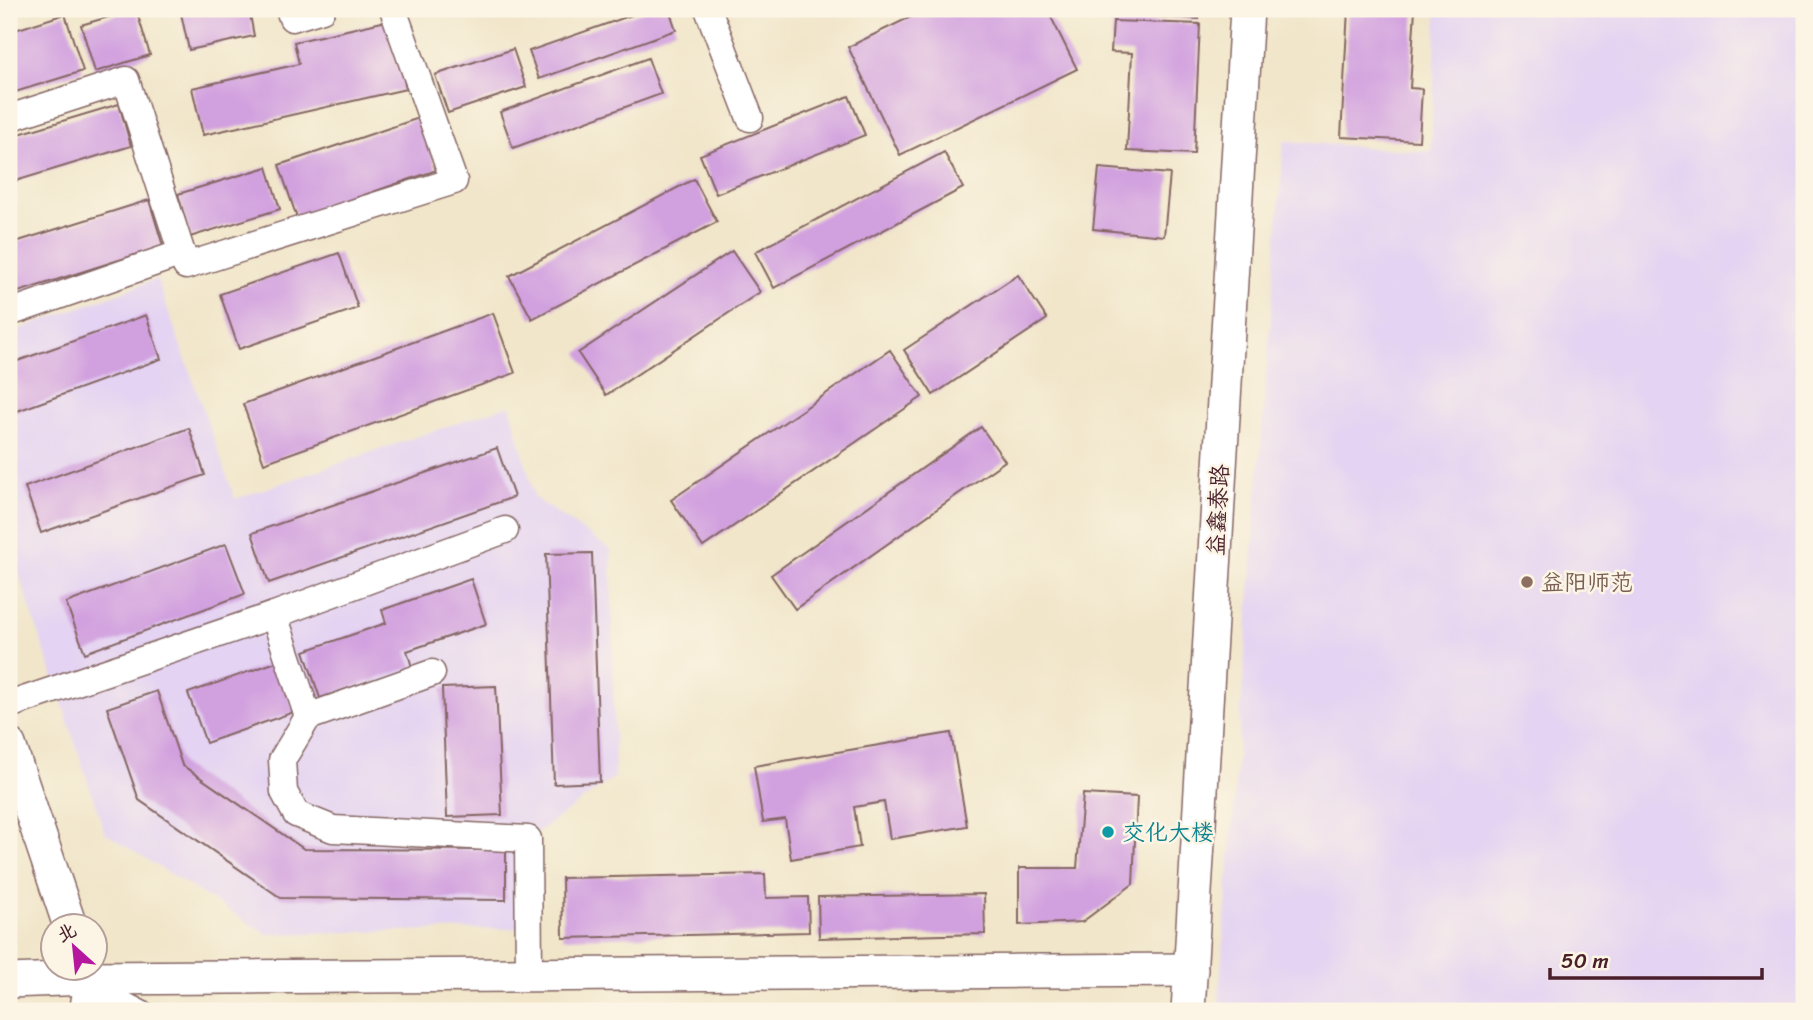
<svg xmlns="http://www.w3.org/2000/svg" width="1813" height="1020" viewBox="0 0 1813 1020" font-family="Sriracha,'LXGW WenKai TC',sans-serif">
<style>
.built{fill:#e4d3f2}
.building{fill:#d1a0df}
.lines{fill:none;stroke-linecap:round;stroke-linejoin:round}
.service-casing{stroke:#846563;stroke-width:15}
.minor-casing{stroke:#846563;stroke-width:29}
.tertiary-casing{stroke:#846563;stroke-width:36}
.service{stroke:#fff;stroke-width:12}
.minor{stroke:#fff;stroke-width:26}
.tertiary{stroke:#fff;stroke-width:33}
.education-dot{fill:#8d6e63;stroke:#fcf5e5;stroke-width:2.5}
.culture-dot{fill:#0f9aa8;stroke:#fcf5e5;stroke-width:2.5}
.labels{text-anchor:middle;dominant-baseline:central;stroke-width:5;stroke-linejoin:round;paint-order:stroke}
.street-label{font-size:23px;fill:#4a1f2b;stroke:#fcf5e5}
.education-label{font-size:23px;fill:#785e54;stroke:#fcf5e5;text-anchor:start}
.culture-label{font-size:23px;fill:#0d838f;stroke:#fcf5e5;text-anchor:start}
</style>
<rect width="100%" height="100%" fill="#fcf5e5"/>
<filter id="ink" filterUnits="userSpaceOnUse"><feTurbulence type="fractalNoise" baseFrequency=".0143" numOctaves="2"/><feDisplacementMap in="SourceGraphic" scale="14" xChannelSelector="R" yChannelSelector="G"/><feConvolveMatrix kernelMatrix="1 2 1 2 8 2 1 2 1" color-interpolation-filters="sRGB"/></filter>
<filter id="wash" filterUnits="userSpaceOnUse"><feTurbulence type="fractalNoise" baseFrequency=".00686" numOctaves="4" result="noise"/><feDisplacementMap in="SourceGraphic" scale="28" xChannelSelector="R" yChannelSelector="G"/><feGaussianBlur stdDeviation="1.57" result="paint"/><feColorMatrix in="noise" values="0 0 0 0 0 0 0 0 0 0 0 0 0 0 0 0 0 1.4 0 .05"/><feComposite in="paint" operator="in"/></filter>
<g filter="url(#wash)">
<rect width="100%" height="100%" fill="#f1e6ca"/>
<g class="built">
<polygon points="1437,9 1804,9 1804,1011 1218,1011 1284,141 1431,152"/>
<polygon points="157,279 235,499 510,405 535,498 611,550 615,777 533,835 528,928 266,934 105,833 9,544 9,333"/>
</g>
<g id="blocks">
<g class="building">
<polygon points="136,9 150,55 95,72 81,25"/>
<polygon points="180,9 249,9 254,36 189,50"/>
<polygon points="649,9 669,9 676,30 539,79 529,51"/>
<polygon points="927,9 1047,9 1077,69 900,155 848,47"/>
<polygon points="1149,9 1200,9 1199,19 1148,16"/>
<polygon points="1348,9 1415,9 1410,88 1422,89 1419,141 1341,137"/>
<polygon points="65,14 83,71 9,94 9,32"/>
<polygon points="391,20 406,89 203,135 192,88 299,64 294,42"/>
<polygon points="1113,21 1200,24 1194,154 1127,151 1132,53 1111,52"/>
<polygon points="513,49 526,87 448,113 435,75"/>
<polygon points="648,58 661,94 513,148 500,112"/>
<polygon points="849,96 865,135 716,194 700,155"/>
<polygon points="119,104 131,146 9,183 9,137"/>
<polygon points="419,118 437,170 297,218 279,165"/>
<polygon points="944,152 963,188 774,288 755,252"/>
<polygon points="267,167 280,209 190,237 178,194"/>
<polygon points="1099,168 1170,174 1164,236 1093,229"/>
<polygon points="694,179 717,222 532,319 509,276"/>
<polygon points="149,200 163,246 9,295 9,244"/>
<polygon points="732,251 760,292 606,395 578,353"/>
<polygon points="339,253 358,308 239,349 220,294"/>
<polygon points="1018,275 1047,319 933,395 904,350"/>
<polygon points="493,313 515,373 264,463 243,404"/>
<polygon points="146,315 161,359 9,414 9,364"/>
<polygon points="890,350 922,397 703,547 671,500"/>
<polygon points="981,427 1005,461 795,609 771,575"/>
<polygon points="189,428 205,475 41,533 25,487"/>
<polygon points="497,448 514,497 269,583 252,533"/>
<polygon points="226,544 245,594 85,653 66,603"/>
<polygon points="592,553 600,782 554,784 546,554"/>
<polygon points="471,579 486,624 407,651 412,667 320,698 304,651 386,623 382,610"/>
<polygon points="276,662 294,712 206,743 188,693"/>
<polygon points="496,686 502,815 447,817 442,688"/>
<polygon points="157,691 182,765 304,849 506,850 506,900 281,898 139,800 107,708"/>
<polygon points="951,733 967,826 890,839 884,802 854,807 860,847 791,859 785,819 763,822 754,766"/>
<polygon points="1083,794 1137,797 1133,884 1082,922 1019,925 1019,868 1077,868"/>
<polygon points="765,874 766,898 808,897 809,932 563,938 562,878"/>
<polygon points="984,894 985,934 819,938 818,897"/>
</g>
</g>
</g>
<g filter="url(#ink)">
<use href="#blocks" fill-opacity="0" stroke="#846563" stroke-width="2"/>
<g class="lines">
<g class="service-casing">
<polyline id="service" points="110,990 150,1011"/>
</g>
<g class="minor-casing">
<g id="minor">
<polyline points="289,9 292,18 322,9"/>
<polyline points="708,9 750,118"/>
<polyline points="9,118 126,80 186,266 454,181 393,9"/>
<polyline points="9,313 182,253"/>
<polyline points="274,615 308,717"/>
<polyline points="432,673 308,717 282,760 284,792 296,814 333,829 528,839 529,975"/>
<polyline points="9,705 274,615 505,530"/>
<polyline points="83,1011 88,978"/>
</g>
</g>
<g class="tertiary-casing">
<g id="tertiary">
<polyline points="9,745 70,926"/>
<polyline points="84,968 88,978 1191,970"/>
<polyline points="9,981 88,978 112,1011"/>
<polyline points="1188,1011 1247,9"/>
</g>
</g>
<use href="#service" class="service"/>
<use href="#minor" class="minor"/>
<use href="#tertiary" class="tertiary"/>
</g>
</g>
<circle class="education-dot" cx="1527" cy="582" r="7"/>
<circle class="culture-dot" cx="1108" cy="832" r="7"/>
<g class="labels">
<g class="street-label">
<text transform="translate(1218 510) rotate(-87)">益鑫泰路</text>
</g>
<g class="education-label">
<text x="1541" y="582">益阳师范</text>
</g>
<g class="culture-label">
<text x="1122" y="832">交化大楼</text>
</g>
</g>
<rect width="1813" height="1020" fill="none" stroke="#fcf5e5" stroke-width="35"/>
<g transform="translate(74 947) rotate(333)"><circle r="33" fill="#fcf5e5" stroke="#b59f9b" stroke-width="2"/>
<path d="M0-5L12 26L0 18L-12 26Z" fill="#b5179e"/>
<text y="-10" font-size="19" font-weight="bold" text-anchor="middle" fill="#4a1f2b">北</text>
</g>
<path d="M1550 968v10h212v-10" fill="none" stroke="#4a1f2b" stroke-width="3.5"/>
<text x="1561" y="968" font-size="21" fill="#4a1f2b" stroke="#fcf5e5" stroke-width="5" paint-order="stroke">50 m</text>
</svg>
